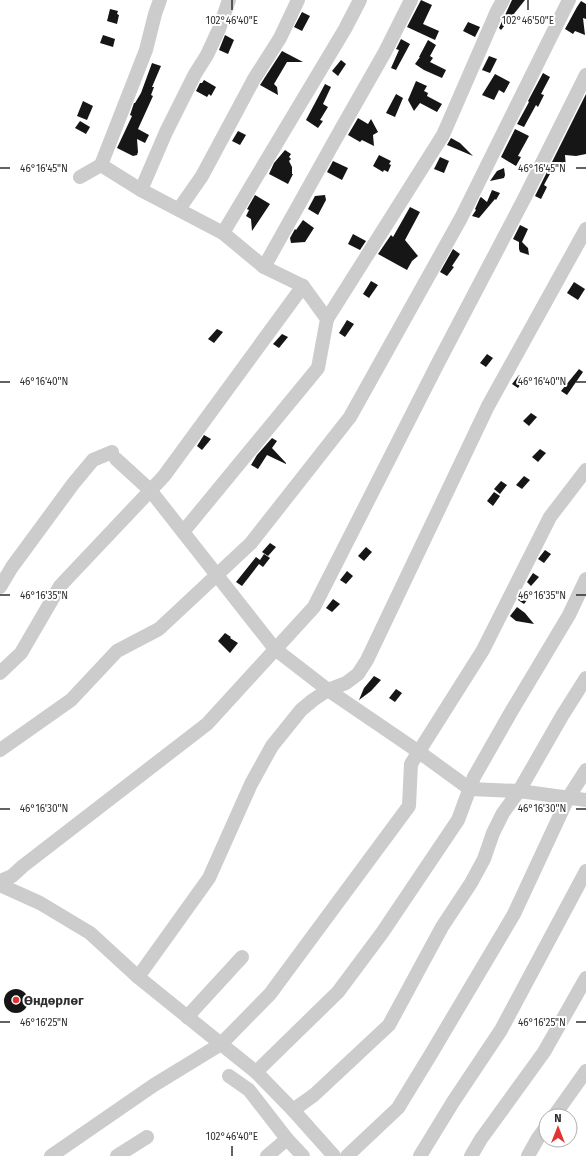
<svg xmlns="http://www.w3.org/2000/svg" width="586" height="1156" viewBox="0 0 586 1156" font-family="'Fira Sans',sans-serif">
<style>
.building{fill:#161616}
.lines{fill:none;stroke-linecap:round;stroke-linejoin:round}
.minor{stroke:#ccc;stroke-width:14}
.ticks{fill:none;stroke:#2f2f2f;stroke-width:1.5}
.poi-dot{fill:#e33434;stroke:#fff;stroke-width:1.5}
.labels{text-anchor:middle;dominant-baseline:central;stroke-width:4;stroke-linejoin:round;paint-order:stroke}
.poi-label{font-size:13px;font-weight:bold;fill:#2f2f2f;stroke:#fff;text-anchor:start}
.ticks-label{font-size:10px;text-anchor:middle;fill:#2f2f2f;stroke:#fff;stroke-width:4;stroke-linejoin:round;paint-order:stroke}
</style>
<rect width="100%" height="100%" fill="#fff"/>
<g class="building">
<polygon points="421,0 432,5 423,24 439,31 435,40 407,27"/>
<polygon points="512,0 525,0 501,30 499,28"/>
<polygon points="581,1 586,4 586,19 583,18 585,35 575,31 573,34 565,29 577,7"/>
<polygon points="110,9 118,11 117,14 119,15 117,24 107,21"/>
<polygon points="302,12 310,16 302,31 294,27"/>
<polygon points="468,22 480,27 475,37 463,31"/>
<polygon points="103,35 115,39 113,47 100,43"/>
<polygon points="225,35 234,40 228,54 219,50"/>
<polygon points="401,39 410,44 396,70 391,68 399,50 396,49"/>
<polygon points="428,40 436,45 430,56 433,58 430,62 446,70 442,78 424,70 415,64 420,57 419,57"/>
<polygon points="282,51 303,62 287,62 274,84 277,87 278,95 260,85"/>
<polygon points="489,56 497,59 490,73 482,70"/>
<polygon points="341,60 346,64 338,76 332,71"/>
<polygon points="152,63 161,66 152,87 154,87 151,95 153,96 138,129 149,135 145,143 137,139 138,152 137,155 133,156 117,148 132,116 130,115 134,103 135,103 141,93"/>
<polygon points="543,73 550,77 541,94 544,95 538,107 536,105 524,127 517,124 529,102 528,101"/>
<polygon points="495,74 510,82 504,93 499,90 494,100 482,95"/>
<polygon points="204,80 216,87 211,96 209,94 207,97 196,91 200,83 202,83"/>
<polygon points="416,81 427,86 424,91 428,93 427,96 442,104 437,112 420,103 414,111 408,100"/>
<polygon points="325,84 331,87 323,104 328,107 320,120 323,121 318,128 306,120"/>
<polygon points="396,94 403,98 395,117 386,113"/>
<polygon points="586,94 586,154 576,156 565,155 566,168 556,163 545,183 544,185 547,187 541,199 535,196"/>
<polygon points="83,101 93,106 87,120 77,116"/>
<polygon points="358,118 368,124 371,119 378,132 373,135 374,146 362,140 360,142 348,135"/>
<polygon points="80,121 90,127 86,134 75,128"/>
<polygon points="515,129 529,136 518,156 521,157 516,166 501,157"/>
<polygon points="238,131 246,135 240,145 232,141"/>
<polygon points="451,138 460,143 473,156 447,145"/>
<polygon points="285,150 291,154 289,157 291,159 289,161 292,167 292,174 293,174 288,184 269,174 274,163"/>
<polygon points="379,155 391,161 389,164 391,165 388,172 384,170 383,172 373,166"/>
<polygon points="440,157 449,161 444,173 434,169"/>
<polygon points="333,161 348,168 342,180 327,172"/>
<polygon points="504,168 505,175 504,178 490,181 497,171"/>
<polygon points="492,190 500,193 496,200 495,199 479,218 472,216 476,210 475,209 480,198 481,197 487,202"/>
<polygon points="255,195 270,204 252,231 251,219 246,216 249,210 247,209"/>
<polygon points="325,195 326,200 318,215 308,209 315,196"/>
<polygon points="410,207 420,212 405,240 418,256 412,261 407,270 378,254 391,235 393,237"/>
<polygon points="303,220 314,228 305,242 291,243 290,238 295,229 296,230"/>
<polygon points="520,225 528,229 522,242 528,248 529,255 520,252 519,249 519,242 513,239"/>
<polygon points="353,234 366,241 360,250 348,244"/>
<polygon points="453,249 460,254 452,266 454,267 447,276 440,272"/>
<polygon points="371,281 378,285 369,298 363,294"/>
<polygon points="574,282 585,289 578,300 567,293"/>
<polygon points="347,320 354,324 345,337 339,333"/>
<polygon points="217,329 223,332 214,343 208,339"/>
<polygon points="282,334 288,337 279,348 273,344"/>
<polygon points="487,354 493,358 486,367 480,363"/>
<polygon points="579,369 583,372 567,395 561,391"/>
<polygon points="519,375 525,379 518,388 512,384"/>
<polygon points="531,413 537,417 529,426 523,421"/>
<polygon points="204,435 211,439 202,450 197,446"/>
<polygon points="272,438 277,441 272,448 286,463 286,464 267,455 258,469 251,465 257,455"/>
<polygon points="540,449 546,453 538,462 532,457"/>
<polygon points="524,476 530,480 522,489 516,485"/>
<polygon points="501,481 507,485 500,494 494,489"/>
<polygon points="494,492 500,496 493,506 487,501"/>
<polygon points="270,543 276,547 268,556 262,552"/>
<polygon points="366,547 372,552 364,561 358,556"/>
<polygon points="545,550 551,554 544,563 538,559"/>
<polygon points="264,554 270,558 263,567 259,564 242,586 236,582 256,557 260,560"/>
<polygon points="347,571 353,576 346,584 340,580"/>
<polygon points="533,573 539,577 531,586 527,582"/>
<polygon points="525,591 531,595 524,604 518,600"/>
<polygon points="333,599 340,604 332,612 326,608"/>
<polygon points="517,607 525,613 534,624 516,621 510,616"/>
<polygon points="225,633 231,637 230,638 238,643 230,653 218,641"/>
<polygon points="374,676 381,680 371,691 359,700 364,688"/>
<polygon points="396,689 402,693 395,702 389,698"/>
<circle cx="16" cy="1001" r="12"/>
</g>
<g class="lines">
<g class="minor">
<polyline points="101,165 146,50 155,14 160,0"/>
<polyline points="80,177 101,165 141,190 223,233 264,267 303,286 327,319 318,368 183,532"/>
<polyline points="141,190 166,132 195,74 207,55 219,29 229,0"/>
<polyline points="179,209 202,176 254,79 280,38 298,0"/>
<polyline points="223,233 345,29 360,0"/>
<polyline points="264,267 344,124 385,52 411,0"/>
<polyline points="327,319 443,135 497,11 503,0"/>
<polyline points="116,459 150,490 275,649 328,690 419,752 470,789 519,791 586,800"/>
<polyline points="0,587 12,567 73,484 93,460 112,452"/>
<polyline points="0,673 21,653 60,586 164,476 303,286"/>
<polyline points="0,750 71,700 117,651 159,629 251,543 350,417 461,218 569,0"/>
<polyline points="0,881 12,876 23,866 207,724 314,607 437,365 524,199 586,75"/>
<polyline points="0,885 40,903 90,933 138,977 221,1044 256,1072 293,1110 334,1156"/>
<polyline points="138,977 209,878 251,784 272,746 301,710 313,700 328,690 346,683 358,674 367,660 488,406 586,229"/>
<polyline points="187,1017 242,957"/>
<polyline points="256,1072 338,992 382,933 458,820 474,777 511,712 569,615 586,579"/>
<polyline points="229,1076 249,1090 287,1139 303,1156"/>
<polyline points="293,1110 314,1095 389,1025 442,927 471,883 484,859 493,833 503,813 519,791 562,716 586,678"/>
<polyline points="554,1116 586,1071"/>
<polyline points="51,1156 154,1085 221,1044 270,994 409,806 411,764 483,650 550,517 586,470"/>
<polyline points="117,1156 147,1137"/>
<polyline points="267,1156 287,1139"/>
<polyline points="347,1156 398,1108 431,1054 514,914 568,798 586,770"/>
<polyline points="420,1156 453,1102 501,1030 586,871"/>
<polyline points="471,1156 481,1139 544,1052 586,978"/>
<polyline points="528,1156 538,1138 546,1127"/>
</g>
</g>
<path class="ticks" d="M232 0V10M528 0V10M0 168H10M576 168H586M0 382H10M576 382H586M0 595H10M576 595H586M0 809H10M576 809H586M0 1022H10M576 1022H586M232 1146V1156"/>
<circle class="poi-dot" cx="16" cy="1000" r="4"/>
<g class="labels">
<g class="poi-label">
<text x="24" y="1000">Өндөрлөг</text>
</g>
</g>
<g class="ticks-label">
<text x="232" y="24">102°46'40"E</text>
<text x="528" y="24">102°46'50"E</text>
<text x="44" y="172">46°16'45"N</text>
<text x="542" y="172">46°16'45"N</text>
<text x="44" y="385">46°16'40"N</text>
<text x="542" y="385">46°16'40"N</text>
<text x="44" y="599">46°16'35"N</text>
<text x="542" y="599">46°16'35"N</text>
<text x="44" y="812">46°16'30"N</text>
<text x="542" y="812">46°16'30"N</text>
<text x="44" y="1026">46°16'25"N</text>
<text x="542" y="1026">46°16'25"N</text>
<text x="232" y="1140">102°46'40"E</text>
</g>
<g transform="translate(558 1128)"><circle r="19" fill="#ffffff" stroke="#acacac"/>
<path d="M0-3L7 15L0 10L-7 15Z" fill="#e33434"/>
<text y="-6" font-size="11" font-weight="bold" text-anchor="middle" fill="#2f2f2f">N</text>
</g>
</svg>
